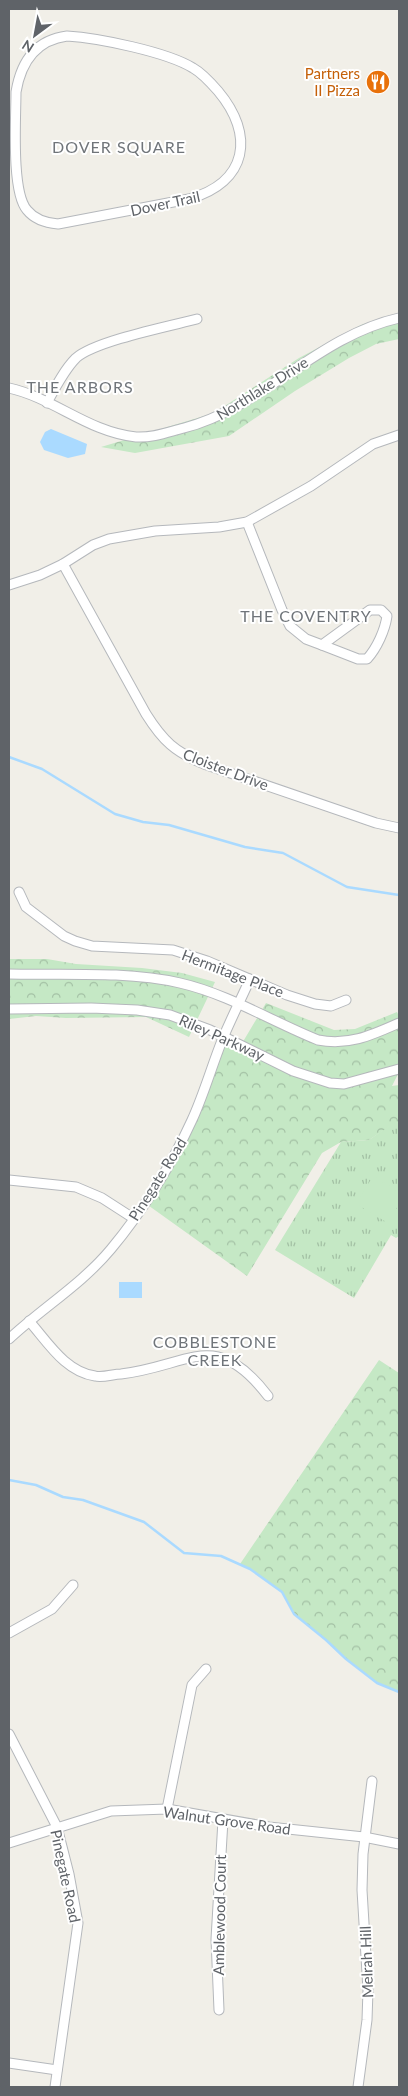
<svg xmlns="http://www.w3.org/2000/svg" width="408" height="2096" viewBox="0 0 408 2096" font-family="Lato,sans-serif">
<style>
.grass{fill:url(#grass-tufts)}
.forest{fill:url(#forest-crowns)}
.pitch{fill:#c5e8c5}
.water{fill:#aadaff}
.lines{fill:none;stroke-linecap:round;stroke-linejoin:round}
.stream{stroke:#aadaff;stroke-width:2.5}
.minor-casing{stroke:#b5b8bc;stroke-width:11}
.minor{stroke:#fff;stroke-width:9}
.labels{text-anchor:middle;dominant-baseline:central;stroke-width:4;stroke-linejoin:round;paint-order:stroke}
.food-label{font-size:15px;fill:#c56008;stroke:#fff;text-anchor:end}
.street-label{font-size:15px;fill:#5f6368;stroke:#fff}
.neighbourhood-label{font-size:16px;letter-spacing:1px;fill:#70757a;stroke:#fff}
</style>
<defs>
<pattern id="grass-tufts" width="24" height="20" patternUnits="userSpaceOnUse" patternTransform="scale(1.25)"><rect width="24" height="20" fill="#c5e8c5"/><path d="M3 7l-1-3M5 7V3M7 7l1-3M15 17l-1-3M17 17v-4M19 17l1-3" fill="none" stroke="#a3c0a4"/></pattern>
<pattern id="forest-crowns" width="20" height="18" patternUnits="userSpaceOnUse" patternTransform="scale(1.25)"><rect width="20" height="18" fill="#c5e8c5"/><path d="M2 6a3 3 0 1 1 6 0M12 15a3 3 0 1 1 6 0" fill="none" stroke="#a3c0a4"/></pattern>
</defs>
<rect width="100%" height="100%" fill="#f1efe8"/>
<polygon class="grass" points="396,1121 399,1123 399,1236 396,1238 391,1235 354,1298 275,1250 341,1142 369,1140"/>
<g class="forest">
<polygon points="399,318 399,339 376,344 349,358 295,391 229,436 135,453 101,447 214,413 299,358 363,324"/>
<polygon points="9,959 47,959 76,964 142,968 182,973 215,982 189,1037 146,1017 66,1018 36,1016 9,1019"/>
<polygon points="266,1003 334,1030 355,1029 397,1012 399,1016 399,1072 392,1086 399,1085 399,1123 396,1122 369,1140 341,1142 322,1153 247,1276 145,1203 187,1130 224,1037 241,1045"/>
<polygon points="379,1360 399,1373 399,1692 377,1683 346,1659 326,1640 294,1614 282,1592 251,1569 240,1564"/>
</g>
<polygon class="pitch" points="373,1176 399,1192 399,1204 388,1223 356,1204"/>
<g class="water">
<polygon points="51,429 87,444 85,454 68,458 44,450 40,442 45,432"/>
<rect x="119" y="1282" width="23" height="16"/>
</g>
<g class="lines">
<g class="stream">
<polyline points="9,757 42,769 115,814 143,822 169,825 245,847 283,853 347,887 399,895"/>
<polyline points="9,1480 36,1485 63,1497 83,1500 144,1522 184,1553 221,1556 250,1569 282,1592 294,1614 326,1640 346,1659 377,1683 399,1692"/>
</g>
<g class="minor-casing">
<g id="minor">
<path d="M67 36C99 38 167 52 193 68 202 73 211 83 218 91 255 135 248 182 189 199L58 224C46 223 35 220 27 210 11 192 16 117 16 92 21 62 36 40 67 36Z"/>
<path d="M9 388C54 398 88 432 136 437 153 438 168 432 184 428 262 408 318 336 399 318"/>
<path d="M47 403C55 388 64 370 76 358 95 341 170 326 197 319"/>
<polyline points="247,522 282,610 290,626 306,639 322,645"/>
<path d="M63 564 146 714C163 741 175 752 204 764L376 823 399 828"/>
<polyline points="9,585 40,575 63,564 93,545 109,539 155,531 219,527 247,522 311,486 373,444 399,435"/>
<path d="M370 610H381L387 616C385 630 377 648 367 659H358L322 645Z"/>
<polyline points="19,892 26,907 64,936 75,941 92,946 173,950 207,961 287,995 315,1004 331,1006 346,1000"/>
<path d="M9 974C64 975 127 971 180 983 228 994 273 1022 318 1040 349 1046 372 1035 399 1023"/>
<polyline points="9,1009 91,1008 137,1010 170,1015 210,1030 293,1071 330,1083 344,1084 399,1069"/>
<polyline points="9,1180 76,1187 102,1198 133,1218"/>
<path d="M29 1321C47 1341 65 1372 95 1376 103 1378 113 1374 121 1374 190 1366 215 1327 268 1396"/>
<path d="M9 1339C42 1308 82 1284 111 1249 142 1212 172 1164 192 1120 204 1094 212 1065 223 1038 231 1019 241 999 250 979"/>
<polyline points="9,1633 52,1609 73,1585"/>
<polyline points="9,1734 57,1827 69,1874 78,1923 55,2087"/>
<polyline points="167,1809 192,1685 206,1669"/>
<polyline points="9,1843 111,1811 167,1809 269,1827 364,1837 399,1844"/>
<polyline points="219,2010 216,1939 223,1820"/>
<polyline points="9,2063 57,2070"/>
<polyline points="358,2087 367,2020 368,1990 362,1890 363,1854 372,1781"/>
</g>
</g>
<use href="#minor" class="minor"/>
</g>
<defs>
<g id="restaurant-disc" transform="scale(1.25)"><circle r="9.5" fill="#e8710a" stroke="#fff"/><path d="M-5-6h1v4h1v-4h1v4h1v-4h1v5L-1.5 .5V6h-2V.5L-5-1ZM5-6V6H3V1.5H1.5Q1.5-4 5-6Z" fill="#fff"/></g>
</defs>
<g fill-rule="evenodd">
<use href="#restaurant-disc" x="378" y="82"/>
</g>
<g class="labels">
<g class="food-label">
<text x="360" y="73">Partners<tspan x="360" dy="17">II Pizza</tspan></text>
</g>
<g class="street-label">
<text transform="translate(165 203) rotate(-12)">Dover Trail</text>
<text transform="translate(262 388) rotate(-32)">Northlake Drive</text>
<text transform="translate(226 769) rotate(21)">Cloister Drive</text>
<text transform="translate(233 973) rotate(21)">Hermitage Place</text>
<text transform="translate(222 1037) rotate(24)">Riley Parkway</text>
<text transform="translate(157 1179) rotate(-58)">Pinegate Road</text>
<text transform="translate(227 1820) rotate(8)">Walnut Grove Road</text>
<text transform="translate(66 1876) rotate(78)">Pinegate Road</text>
<text transform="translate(219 1915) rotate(-89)">Amblewood Court</text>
<text transform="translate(366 1962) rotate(-92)">Melrah Hill</text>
</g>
<g class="neighbourhood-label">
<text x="119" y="146">DOVER SQUARE</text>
<text x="80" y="386">THE ARBORS</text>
<text x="306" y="615">THE COVENTRY</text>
<text x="215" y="1341">COBBLESTONE<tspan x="215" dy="18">CREEK</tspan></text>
</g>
</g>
<rect width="408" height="2096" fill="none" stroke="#5f6368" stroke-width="20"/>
<g transform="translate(35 35) rotate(212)" stroke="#ffffff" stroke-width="4" paint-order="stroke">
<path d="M0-4L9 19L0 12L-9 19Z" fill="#5f6368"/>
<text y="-8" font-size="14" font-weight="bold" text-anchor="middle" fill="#5f6368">N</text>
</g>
</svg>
